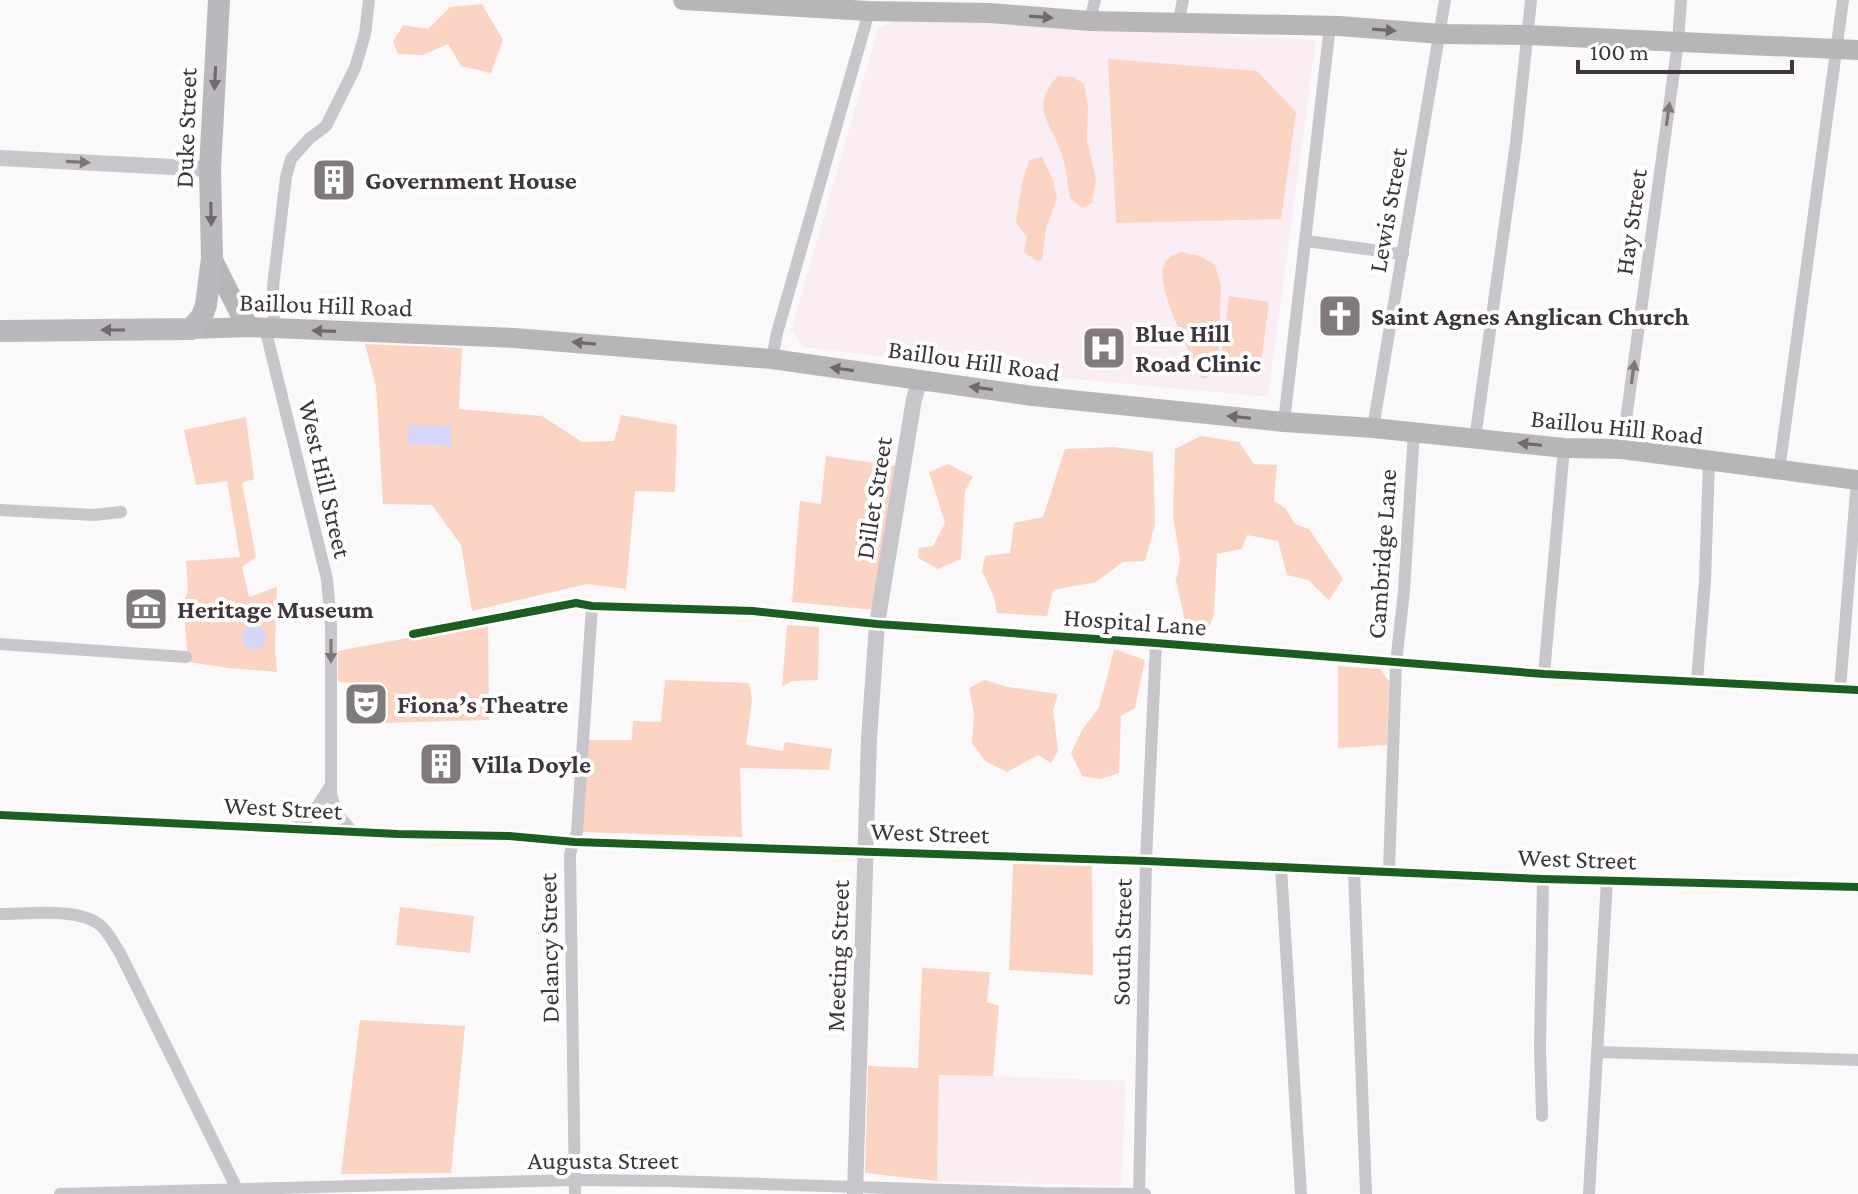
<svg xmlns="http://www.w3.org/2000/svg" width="1858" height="1194" viewBox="0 0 1858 1194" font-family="'Crimson Pro',serif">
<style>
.built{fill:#f9ecf3}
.green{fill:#fbd3c2}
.water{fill:#d6d6fb}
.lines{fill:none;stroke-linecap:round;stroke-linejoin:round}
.minor{stroke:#c8c6ca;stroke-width:12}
.tertiary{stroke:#c8c6ca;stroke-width:16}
.primary{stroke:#b8b5b9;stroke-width:20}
.trunk{stroke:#bab8bc;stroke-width:22}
.cycleway-casing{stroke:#fff;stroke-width:13}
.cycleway{stroke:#1b5e20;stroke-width:8}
.oneway{fill:#6f686d}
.oneway2{fill:#70696f}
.oneway3{fill:#7d767b}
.labels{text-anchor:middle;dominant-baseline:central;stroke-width:8;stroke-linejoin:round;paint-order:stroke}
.street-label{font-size:26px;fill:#3f353b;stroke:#fff}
.poi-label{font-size:26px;font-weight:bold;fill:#3f353b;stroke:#fff;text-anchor:start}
</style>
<rect width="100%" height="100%" fill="#fbf8fa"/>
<g class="built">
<polygon points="898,19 1316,40 1268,397 1032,375 803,347 791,330 878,29"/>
<polygon points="939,1074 1126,1081 1121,1186 937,1181"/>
</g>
<g class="green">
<polygon points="482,4 503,40 491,73 461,66 448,44 423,55 398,54 393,42 403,25 428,29 450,7"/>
<polygon points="1108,59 1257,71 1296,112 1281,219 1116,223"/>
<path d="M1058 76 1073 77 1084 84 1088 108 1087 140 1096 179 1092 203 1082 208 1070 198C1067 184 1067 168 1062 155 1052 123 1028 107 1058 76Z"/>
<polygon points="1042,157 1053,180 1057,198 1046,228 1042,260 1037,261 1024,252 1027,237 1016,222 1022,183 1029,160"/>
<path d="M1181 252 1200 256 1215 265 1221 286 1218 362 1213 375 1202 379C1191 354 1157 292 1163 267 1165 259 1173 255 1181 252Z"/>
<polygon points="1229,296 1269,302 1261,364 1221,358"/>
<polygon points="365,344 462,348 459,409 542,416 582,442 614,441 621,415 677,425 675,492 635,491 626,589 587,584 472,611 461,545 432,505 383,504 376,386"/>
<polygon points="246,417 254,479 242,483 256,557 242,567 249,597 277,587 275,650 277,672 229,668 188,662 183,603 188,591 186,561 240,557 227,481 196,485 184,430"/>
<polygon points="1201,436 1239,442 1254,464 1277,465 1274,501 1285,508 1295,524 1309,529 1343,579 1329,600 1308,580 1287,575 1278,541 1247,535 1242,549 1217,554 1214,614 1208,631 1186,625 1176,581 1180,560 1173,515 1175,449"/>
<polygon points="1113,447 1153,452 1155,524 1145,561 1123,562 1096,582 1053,590 1047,616 997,613 994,597 982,571 985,556 1010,553 1014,523 1043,517 1065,449"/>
<polygon points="826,456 896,466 874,610 792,602 800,501 821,504"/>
<polygon points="948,464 973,477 965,491 961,559 938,569 918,558 919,548 933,546 945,523 929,472"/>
<polygon points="488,623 489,720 380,723 377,702 384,697 376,685 369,689 356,683 338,682 338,651"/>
<polygon points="787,625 819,627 818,680 792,681 782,687"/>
<polygon points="1114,649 1145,660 1135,708 1121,716 1119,773 1100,779 1082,776 1071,753 1082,730 1098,709 1106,682"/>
<polygon points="1338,666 1380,669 1389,681 1387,745 1338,748"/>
<polygon points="665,680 749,683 752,700 746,745 783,751 785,742 832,749 829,770 740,768 742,837 581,832 588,740 632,740 633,721 661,722"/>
<polygon points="984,680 1008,687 1058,694 1053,710 1058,751 1051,763 1038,755 1007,772 985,761 972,743 974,714 969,688"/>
<polygon points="1013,864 1092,866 1093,975 1009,970"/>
<polygon points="400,907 474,916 470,953 396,945"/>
<polygon points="922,968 990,972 987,1002 999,1006 993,1076 939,1075 937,1181 865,1173 868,1066 918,1068"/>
<polygon points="360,1020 465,1026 451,1173 341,1174"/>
</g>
<g class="water">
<polygon points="409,425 451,426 451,446 408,444"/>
<circle cx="254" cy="637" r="12"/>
</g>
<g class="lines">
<g class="minor">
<polyline points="1090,21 1095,0"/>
<polyline points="1178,24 1183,0"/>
<polyline points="1306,241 1403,254"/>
<polyline points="265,328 327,579 331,626 331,794 337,814 352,831"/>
<polyline points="274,329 273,287 286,177 291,159 310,138 326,126 355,68 365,34 369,0"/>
<polyline points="772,359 777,333 865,26 868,11"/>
<polyline points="1284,422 1330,26"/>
<polyline points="1373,428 1445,0"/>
<polyline points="1475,439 1516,143 1531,0"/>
<polyline points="1622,449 1678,42 1681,0"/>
<polyline points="1779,471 1843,0"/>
<polyline points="0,510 94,515 121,512"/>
<polyline points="413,634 576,603 592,606 753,611 877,624 1156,643 1544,674 1858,690"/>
<polyline points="0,644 186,657"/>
<polyline points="1544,674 1564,448"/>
<polyline points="1697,681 1705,580 1709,462"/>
<polyline points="1840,689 1857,480"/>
<polyline points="0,815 398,834 509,836 575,842 1146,861 1543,879 1858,887"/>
<polyline points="296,828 313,813 331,785"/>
<polyline points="1281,867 1301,1194"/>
<polyline points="1354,871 1366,1194"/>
<polyline points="1389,871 1396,663 1404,591 1414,432"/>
<path d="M0 914C27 914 81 907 101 926 109 933 114 944 120 953L237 1189"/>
<polyline points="1598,1052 1858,1060"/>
<polyline points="1542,1116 1540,1048 1543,879"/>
<polyline points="60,1194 575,1180 671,1181 1043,1193 1145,1194"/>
<polyline points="575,1194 570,854 577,832 592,606"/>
<polyline points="1139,1194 1146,861 1156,643"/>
<polyline points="1589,1194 1607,880"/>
</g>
<g class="tertiary">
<polyline points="0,158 210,169"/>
<polyline points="855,1194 869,739 877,624 914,399 920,380"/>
</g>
<g class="primary">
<polyline points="683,0 868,11 989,13 1090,21 1339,26 1441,34 1528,35 1858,50"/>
<polyline points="212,258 239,312 250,327"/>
<polyline points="191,329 250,327 514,338 772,359 1033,396 1284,422 1373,428 1564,448 1622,449 1858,480"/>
</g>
<polyline class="trunk" points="0,331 191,329 202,316 206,305 212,258 210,169 219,0"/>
<g class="cycleway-casing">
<g id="cycleway">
<polyline points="413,634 576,603 592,606 753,611 877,624 1156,643 1544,674 1858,690"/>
<polyline points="0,815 398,834 509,836 575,842 1146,861 1543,879 1858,887"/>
</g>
</g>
<use href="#cycleway" class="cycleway"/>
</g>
<defs><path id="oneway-solid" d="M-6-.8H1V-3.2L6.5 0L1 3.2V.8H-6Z" transform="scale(2)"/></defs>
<g class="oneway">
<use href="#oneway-solid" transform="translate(1041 17) rotate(4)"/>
<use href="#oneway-solid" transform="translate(1384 30) rotate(4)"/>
<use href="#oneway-solid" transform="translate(324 331) rotate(-178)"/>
<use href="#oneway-solid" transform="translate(584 343) rotate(-175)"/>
<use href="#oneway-solid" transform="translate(842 369) rotate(-172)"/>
<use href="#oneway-solid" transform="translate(981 388) rotate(-172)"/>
<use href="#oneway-solid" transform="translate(1239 417) rotate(-174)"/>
<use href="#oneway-solid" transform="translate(1530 444) rotate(-174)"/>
</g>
<g class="oneway2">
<use href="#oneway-solid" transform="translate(215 78) rotate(93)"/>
<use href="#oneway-solid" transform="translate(211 214) rotate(89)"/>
<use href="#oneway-solid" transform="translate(113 330) rotate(180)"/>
</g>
<g class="oneway3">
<use href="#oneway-solid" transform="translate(1668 114) rotate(-82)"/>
<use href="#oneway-solid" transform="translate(78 162) rotate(3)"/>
<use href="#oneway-solid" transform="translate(1633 372) rotate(-82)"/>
<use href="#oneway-solid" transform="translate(331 651) rotate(90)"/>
</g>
<defs>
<g id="building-square" transform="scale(2.3)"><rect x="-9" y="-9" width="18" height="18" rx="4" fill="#81797e" stroke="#fff"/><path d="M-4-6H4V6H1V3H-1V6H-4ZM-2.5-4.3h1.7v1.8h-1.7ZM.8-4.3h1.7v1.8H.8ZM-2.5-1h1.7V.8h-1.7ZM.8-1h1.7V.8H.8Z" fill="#fff"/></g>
<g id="church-square" transform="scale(2.3)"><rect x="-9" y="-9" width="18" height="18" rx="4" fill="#81797e" stroke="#fff"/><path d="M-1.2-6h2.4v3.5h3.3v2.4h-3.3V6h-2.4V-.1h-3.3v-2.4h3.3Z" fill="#fff"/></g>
<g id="hospital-square" transform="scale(2.3)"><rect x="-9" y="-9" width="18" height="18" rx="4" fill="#81797e" stroke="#fff"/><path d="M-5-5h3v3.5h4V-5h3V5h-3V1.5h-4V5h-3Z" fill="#fff"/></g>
<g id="museum-square" transform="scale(2.3)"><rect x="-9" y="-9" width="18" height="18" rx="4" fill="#81797e" stroke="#fff"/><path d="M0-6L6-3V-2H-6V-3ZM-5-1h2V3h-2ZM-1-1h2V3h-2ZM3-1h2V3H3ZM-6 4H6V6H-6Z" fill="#fff"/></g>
<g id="theatre-square" transform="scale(2.3)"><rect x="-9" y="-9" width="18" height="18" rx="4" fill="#81797e" stroke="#fff"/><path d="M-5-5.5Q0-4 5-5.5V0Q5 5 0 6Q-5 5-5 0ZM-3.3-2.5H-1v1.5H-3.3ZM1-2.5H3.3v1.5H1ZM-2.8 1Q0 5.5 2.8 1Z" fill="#fff"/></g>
</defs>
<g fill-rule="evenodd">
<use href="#building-square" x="334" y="180"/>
<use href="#church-square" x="1340" y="316"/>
<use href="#hospital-square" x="1104" y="348"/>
<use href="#museum-square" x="146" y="609"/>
<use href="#theatre-square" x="366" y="704"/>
<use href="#building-square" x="441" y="764"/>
</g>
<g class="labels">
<g class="street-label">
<text transform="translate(186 128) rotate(-88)">Duke Street</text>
<text transform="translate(1388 210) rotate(-80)">Lewis Street</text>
<text transform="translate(1631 222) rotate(-82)">Hay Street</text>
<text transform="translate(326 305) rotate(2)">Baillou Hill Road</text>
<text transform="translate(974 361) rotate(8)">Baillou Hill Road</text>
<text transform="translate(1617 427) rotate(6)">Baillou Hill Road</text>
<text transform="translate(325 479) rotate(77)">West Hill Street</text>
<text transform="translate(874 498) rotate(-81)">Dillet Street</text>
<text transform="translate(1382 554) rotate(-86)">Cambridge Lane</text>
<text transform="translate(1135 622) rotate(4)">Hospital Lane</text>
<text transform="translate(283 808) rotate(3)">West Street</text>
<text transform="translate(930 833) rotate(2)">West Street</text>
<text transform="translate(1577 859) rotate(2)">West Street</text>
<text transform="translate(1122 942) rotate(-89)">South Street</text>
<text transform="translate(549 948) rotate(-91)">Delancy Street</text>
<text transform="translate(838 956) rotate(-88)">Meeting Street</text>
<text x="603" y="1160">Augusta Street</text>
</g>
<g class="poi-label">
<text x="365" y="180">Government House</text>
<text x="1371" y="316">Saint Agnes Anglican Church</text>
<text x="1135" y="333">Blue Hill<tspan x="1135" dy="30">Road Clinic</tspan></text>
<text x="177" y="609">Heritage Museum</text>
<text x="397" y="704">Fiona’s Theatre</text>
<text x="472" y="764">Villa Doyle</text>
</g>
</g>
<path d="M1578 60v12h214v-12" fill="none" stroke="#3f353b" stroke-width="4"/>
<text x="1590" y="60" font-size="24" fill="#3f353b" stroke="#ffffff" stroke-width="6" paint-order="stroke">100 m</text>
</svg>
